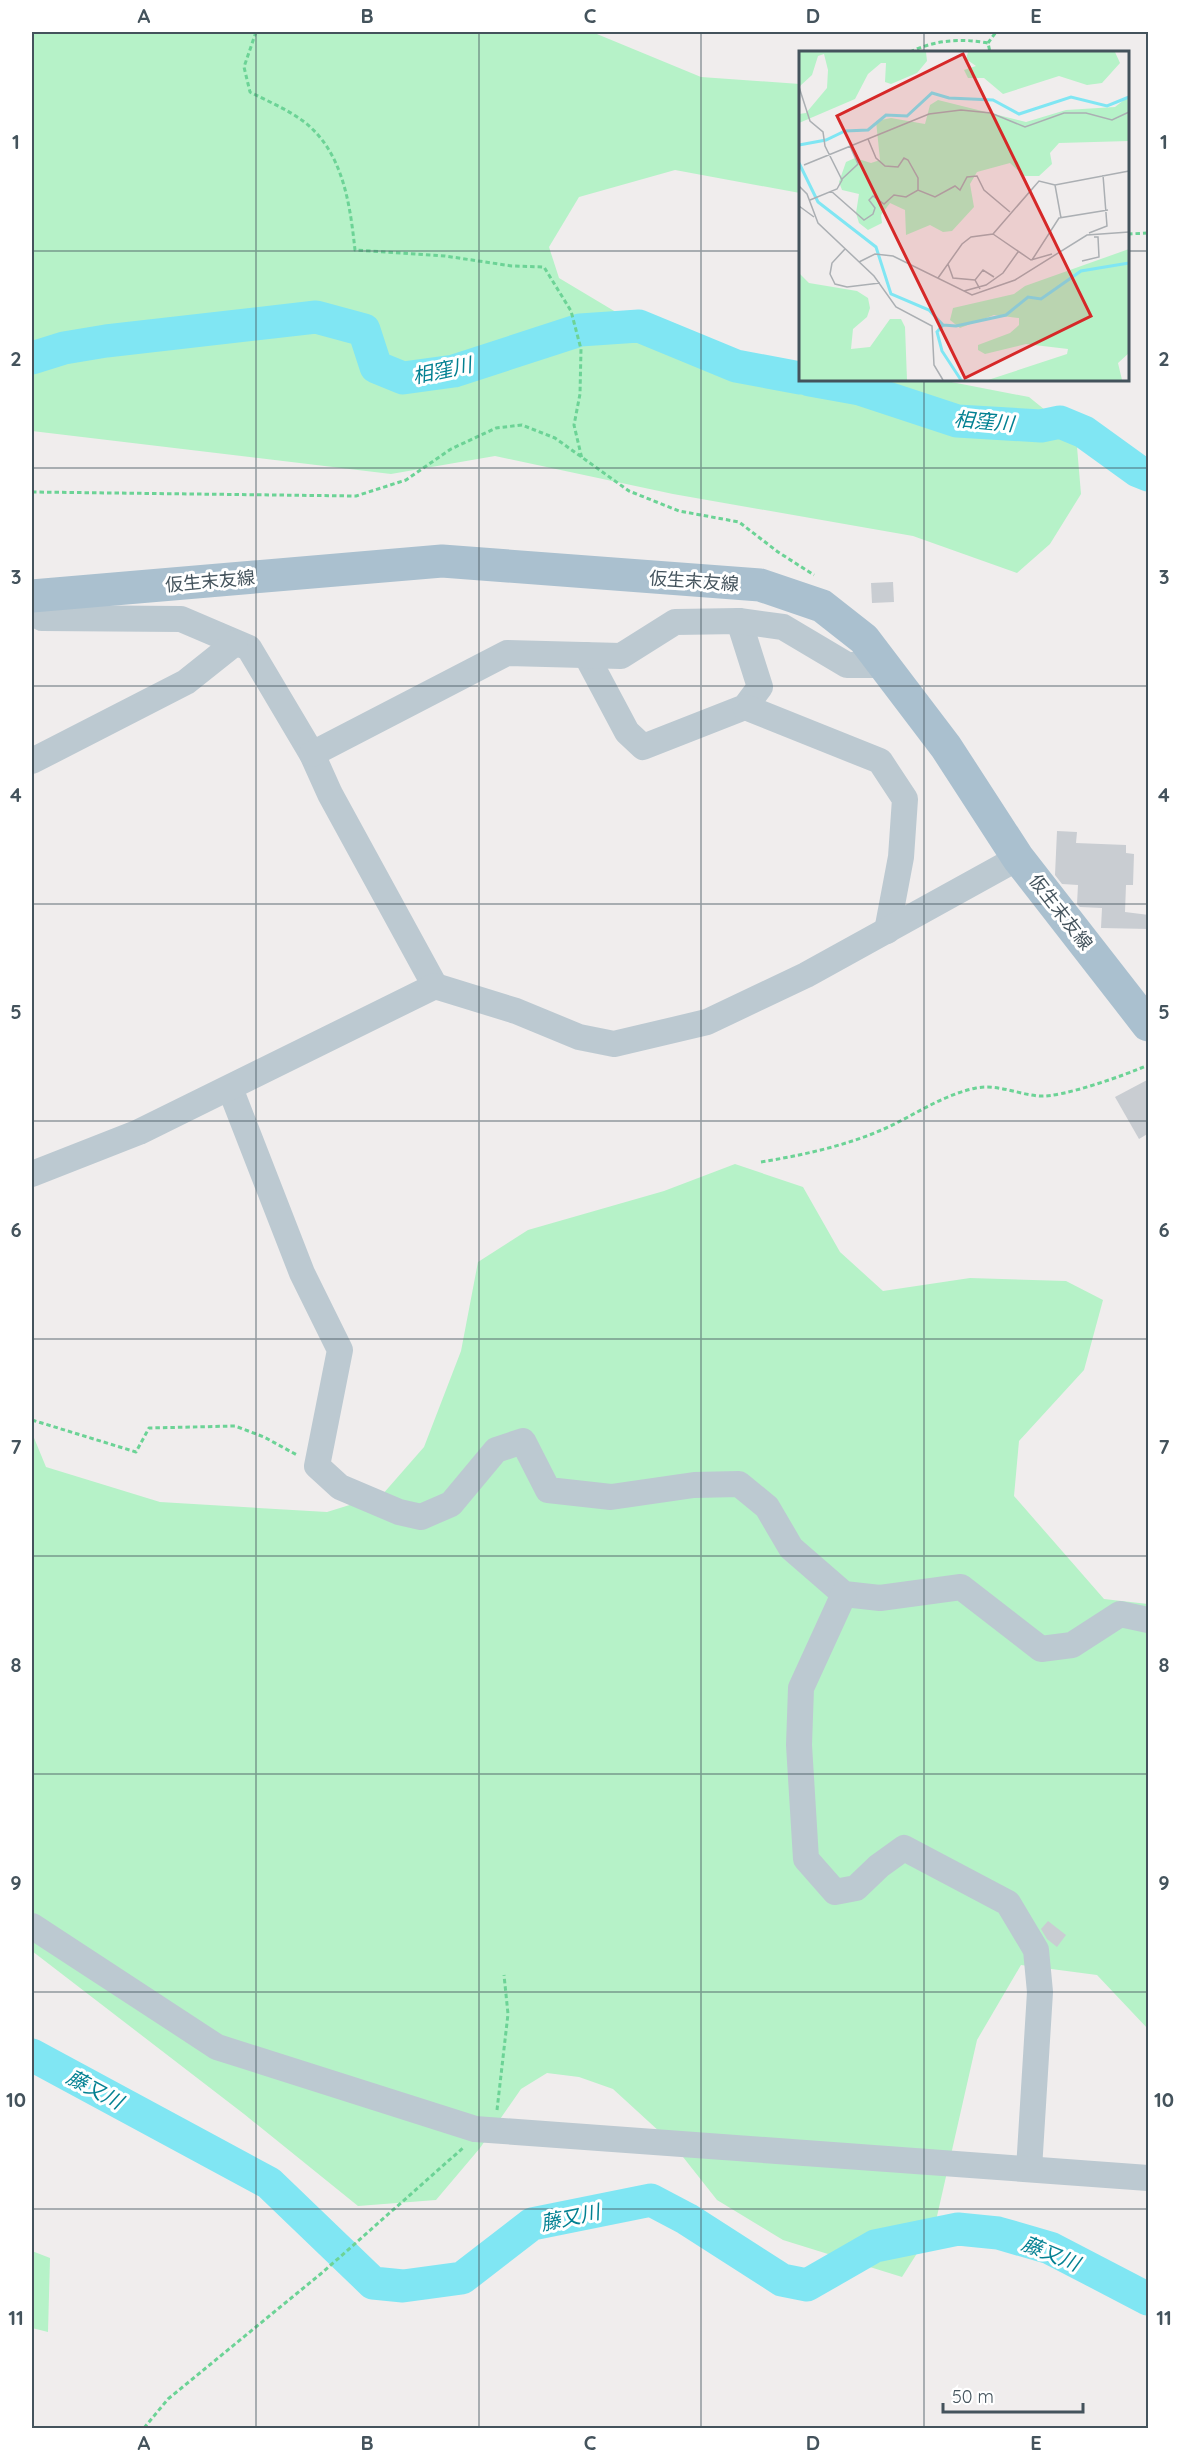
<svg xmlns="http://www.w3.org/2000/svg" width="1180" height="2460" viewBox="0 0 1180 2460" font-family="Quicksand,'Noto Sans JP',sans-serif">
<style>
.green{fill:#b6f2c8}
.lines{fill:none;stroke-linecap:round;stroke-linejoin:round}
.river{stroke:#80e6f3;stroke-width:33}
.building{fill:#c9cdd2}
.path{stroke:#6cd396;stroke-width:3;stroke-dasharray:4.5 3;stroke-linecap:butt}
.minor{stroke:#bcc9d1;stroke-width:26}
.major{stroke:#aac0cf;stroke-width:33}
.grid{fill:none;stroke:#44535c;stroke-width:1.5;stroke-opacity:0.55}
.labels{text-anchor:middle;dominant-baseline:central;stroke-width:6;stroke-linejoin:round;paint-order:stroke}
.street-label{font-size:18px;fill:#44535c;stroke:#fff}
.water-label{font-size:20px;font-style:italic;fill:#038192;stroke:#fff}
.inset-river{fill:none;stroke:#80e6f3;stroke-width:3}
.inset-road{fill:none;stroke:#abafb3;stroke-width:1.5}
.view{fill:#d62828;fill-opacity:0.15;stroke:#d62828;stroke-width:3}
.inset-edge{fill:none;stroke:#44535c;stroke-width:3}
.neatline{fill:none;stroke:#44535c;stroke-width:2}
.grid-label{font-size:20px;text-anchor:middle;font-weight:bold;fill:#44535c}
</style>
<rect width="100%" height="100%" fill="#f0eded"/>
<g class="green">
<polygon points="32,32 592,32 701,77 800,84 800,193 675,170 579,197 549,247 559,278 671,345 727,364 800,366 800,380 941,380 1029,397 1076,435 1081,494 1050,544 1017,573 913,536 673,494 495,456 391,474 32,431"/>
<polygon points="735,1164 803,1187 840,1252 883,1291 970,1278 1066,1281 1103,1300 1084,1370 1019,1441 1014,1496 1104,1599 1148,1604 1148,2029 1097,1975 1021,1965 977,2040 935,2225 902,2277 783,2240 717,2200 672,2143 613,2089 579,2077 547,2073 521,2089 480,2148 436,2200 358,2206 244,2114 32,1951 32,1433 46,1467 160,1502 327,1512 382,1495 424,1447 461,1351 478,1262 528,1230 664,1191"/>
<polygon points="32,2251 50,2258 48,2332 32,2328"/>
</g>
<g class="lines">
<g class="river">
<polyline points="32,358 64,348 106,341 316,317 364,330 376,367 403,378 454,371 580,330 639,326 736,366 800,378"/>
<polyline points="810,380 860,389 957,421 1041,426 1060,422 1084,432 1138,471 1148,475"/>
<polyline points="32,2055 269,2183 373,2283 403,2286 462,2278 532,2224 651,2200 687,2219 782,2280 807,2285 875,2246 958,2229 998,2233 1050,2248 1148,2299"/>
</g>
</g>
<g class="building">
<polygon points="893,582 894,602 872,603 871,583"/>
<polygon points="1057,831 1077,832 1076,843 1126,845 1126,853 1134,854 1133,885 1126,885 1125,912 1149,915 1149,929 1101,928 1102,908 1080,907 1077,904 1078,885 1062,884 1055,875"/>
<polygon points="1149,1079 1149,1133 1139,1139 1115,1097"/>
<polygon points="1048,1921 1066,1935 1057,1947 1047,1939 1041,1929"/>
</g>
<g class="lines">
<g class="path">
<path d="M256 32 244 67 250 92C267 101 287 109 303 121 343 151 350 204 355 250L445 256 512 266 544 267 571 311 581 349 580 394 574 425 582 459"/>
<polyline points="988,43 996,32"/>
<path d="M910 52C935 40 961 38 988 43L990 52"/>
<polyline points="1128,234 1148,233"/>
<polyline points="32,492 356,496 406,480 451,449 496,428 522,425 555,438 629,491 679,511 739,522 778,552 814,575"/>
<path d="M761 1162C803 1155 845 1146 884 1129 915 1115 942 1095 976 1088 998 1084 1017 1094 1039 1096 1061 1098 1126 1075 1148 1065"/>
<polyline points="32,1420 136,1452 149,1428 235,1426 264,1437 297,1455"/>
<polyline points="497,2110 508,2014 504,1975"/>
<polyline points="144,2428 168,2399 323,2272 464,2147"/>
</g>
<g class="minor">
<polyline points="32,612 42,618 181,619 249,648 312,754 330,794 435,986"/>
<polyline points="586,655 627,732 643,747 745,707 760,687 739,621"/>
<polyline points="745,707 880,761 905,799 901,857 887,931"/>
<polyline points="312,754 507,653 621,656 675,622 739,621 783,627 847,665 884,665"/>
<polyline points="32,761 186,682 235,643"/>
<polyline points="230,1088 302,1273 340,1350 317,1466 340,1487 399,1512 421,1517 451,1504 496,1450 523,1441 548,1490 611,1497 694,1485 739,1484 767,1507 791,1548 844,1594 880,1598 961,1587 1041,1649 1072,1645 1120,1614 1148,1620"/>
<polyline points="32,1174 139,1132 435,986 516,1011 579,1037 614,1044 707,1022 806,975 1018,858"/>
<polyline points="844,1594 801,1688 799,1745 806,1859 835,1892 856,1888 879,1866 904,1848 1008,1903 1036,1950 1040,1992 1029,2169"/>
<polyline points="32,1926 217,2047 475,2129 1148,2178"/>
</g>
<polyline class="major" points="32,596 442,561 760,585 822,606 864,639 946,747 1018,858 1148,1025"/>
</g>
<path class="grid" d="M256 32V2428M479 32V2428M701 32V2428M924 32V52M32 251H800M1128 251H1148M924 380V2428M32 468H1148M32 686H1148M32 904H1148M32 1121H1148M32 1339H1148M32 1556H1148M32 1774H1148M32 1992H1148M32 2209H1148"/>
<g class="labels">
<g class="street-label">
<text transform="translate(210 581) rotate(-5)">仮生末友線</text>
<text transform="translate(694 581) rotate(4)">仮生末友線</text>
<text transform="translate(1061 912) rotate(52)">仮生末友線</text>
</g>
<g class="water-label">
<text transform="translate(442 370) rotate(-12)">相窪川</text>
<text transform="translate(984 421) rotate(5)">相窪川</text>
<text transform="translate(95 2089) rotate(28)">藤又川</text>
<text transform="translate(570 2217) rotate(-12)">藤又川</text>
<text transform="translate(1051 2253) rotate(22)">藤又川</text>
</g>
</g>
<g transform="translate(799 51)">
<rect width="330" height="330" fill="#f0eded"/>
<path d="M0 1H127L128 10 118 22 92 33 86 31 87 12H82L69 23 56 48 0 72V63L7 62 28 37 29 19 25 3 19 5 13 24 1 35ZM169 1H316L321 12 303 32 288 34 260 25 204 43 185 27H169L165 19 177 15 167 8ZM330 45V90L260 92 251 102 253 113 240 125H225L211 112 178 121 171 133 175 156 153 180 144 181 131 174 107 184 106 159 91 152 82 164 83 172 69 179 60 172 57 162 60 143 43 139 40 131 47 111 56 107 72 112 81 109 77 70 92 67 126 73 131 54 139 49 227 71 267 59 316 56ZM330 198V302L319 312 323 329H189L268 303 269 298 227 293 186 303 179 299V294L211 282 220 274V267L195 264 161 277 151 269 154 257 215 243 226 235ZM0 215 1 223 10 232 58 240 69 247 71 257 68 266 54 278 52 298 71 296 91 268H102L106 276 108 329H0Z" fill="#b6f2c8"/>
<path class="inset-river" d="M0 94 27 89 46 80 69 79 87 64 108 65 133 42 150 47 194 49 220 63 272 46 308 55 330 46M0 112 19 151 77 196 92 243 130 259 144 274M144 274 157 275 207 264 229 246 242 248 282 220 330 212M144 274 138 281 143 300 162 329"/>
<path class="inset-road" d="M0 36 11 70 24 81 26 95 43 129 38 138 11 149M69 88 77 107 86 115 99 116 105 107 109 109 119 127V139M5 114 130 63 162 59 192 62 226 76 265 62H287L313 69 330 61M43 128 59 113 51 95M256 134 262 167M0 135 8 143 19 172 75 225 97 256 133 275 135 314 144 329M32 140 65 169 74 163 76 157 70 149 74 145 85 153 95 144 107 146 119 139 136 146 156 135 161 139 168 126 178 125 185 139 211 161M0 155 15 166M290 182 308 175 304 124M194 183 232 209 253 203M46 198 33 212 31 223 36 233 48 236 81 232M233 209 260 167 309 159M283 210 300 206 299 186H295M60 211 76 203 94 205 173 244 216 229 288 184 330 181M149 213 154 227 176 229M139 227 163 193 172 186 194 183 240 130 256 134 330 120M181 238 176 229 184 219 195 226M165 240 187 234 204 222 219 201"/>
<path class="view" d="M164 3 292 265 166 327 38 65Z"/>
<rect width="330" height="330" class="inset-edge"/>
</g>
<rect width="1180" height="2460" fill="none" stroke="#ffffff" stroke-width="66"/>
<path d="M943 2403v9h140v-9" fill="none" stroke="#44535c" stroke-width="3"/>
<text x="952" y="2403" font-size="18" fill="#44535c" stroke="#ffffff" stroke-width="4.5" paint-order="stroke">50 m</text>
<rect x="33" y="33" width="1114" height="2394" class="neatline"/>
<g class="grid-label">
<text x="144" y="23">A</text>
<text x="367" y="23">B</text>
<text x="590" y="23">C</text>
<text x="813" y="23">D</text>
<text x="1036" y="23">E</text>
<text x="16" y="149">1</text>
<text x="1164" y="149">1</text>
<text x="16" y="366">2</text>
<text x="1164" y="366">2</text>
<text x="16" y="584">3</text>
<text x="1164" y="584">3</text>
<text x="16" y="802">4</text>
<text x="1164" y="802">4</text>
<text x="16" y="1019">5</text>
<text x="1164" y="1019">5</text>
<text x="16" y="1237">6</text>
<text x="1164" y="1237">6</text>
<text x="16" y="1454">7</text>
<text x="1164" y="1454">7</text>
<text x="16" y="1672">8</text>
<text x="1164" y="1672">8</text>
<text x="16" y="1890">9</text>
<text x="1164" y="1890">9</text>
<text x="16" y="2107">10</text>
<text x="1164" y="2107">10</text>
<text x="16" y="2325">11</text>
<text x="1164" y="2325">11</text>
<text x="144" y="2450">A</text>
<text x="367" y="2450">B</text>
<text x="590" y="2450">C</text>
<text x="813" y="2450">D</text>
<text x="1036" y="2450">E</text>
</g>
</svg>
